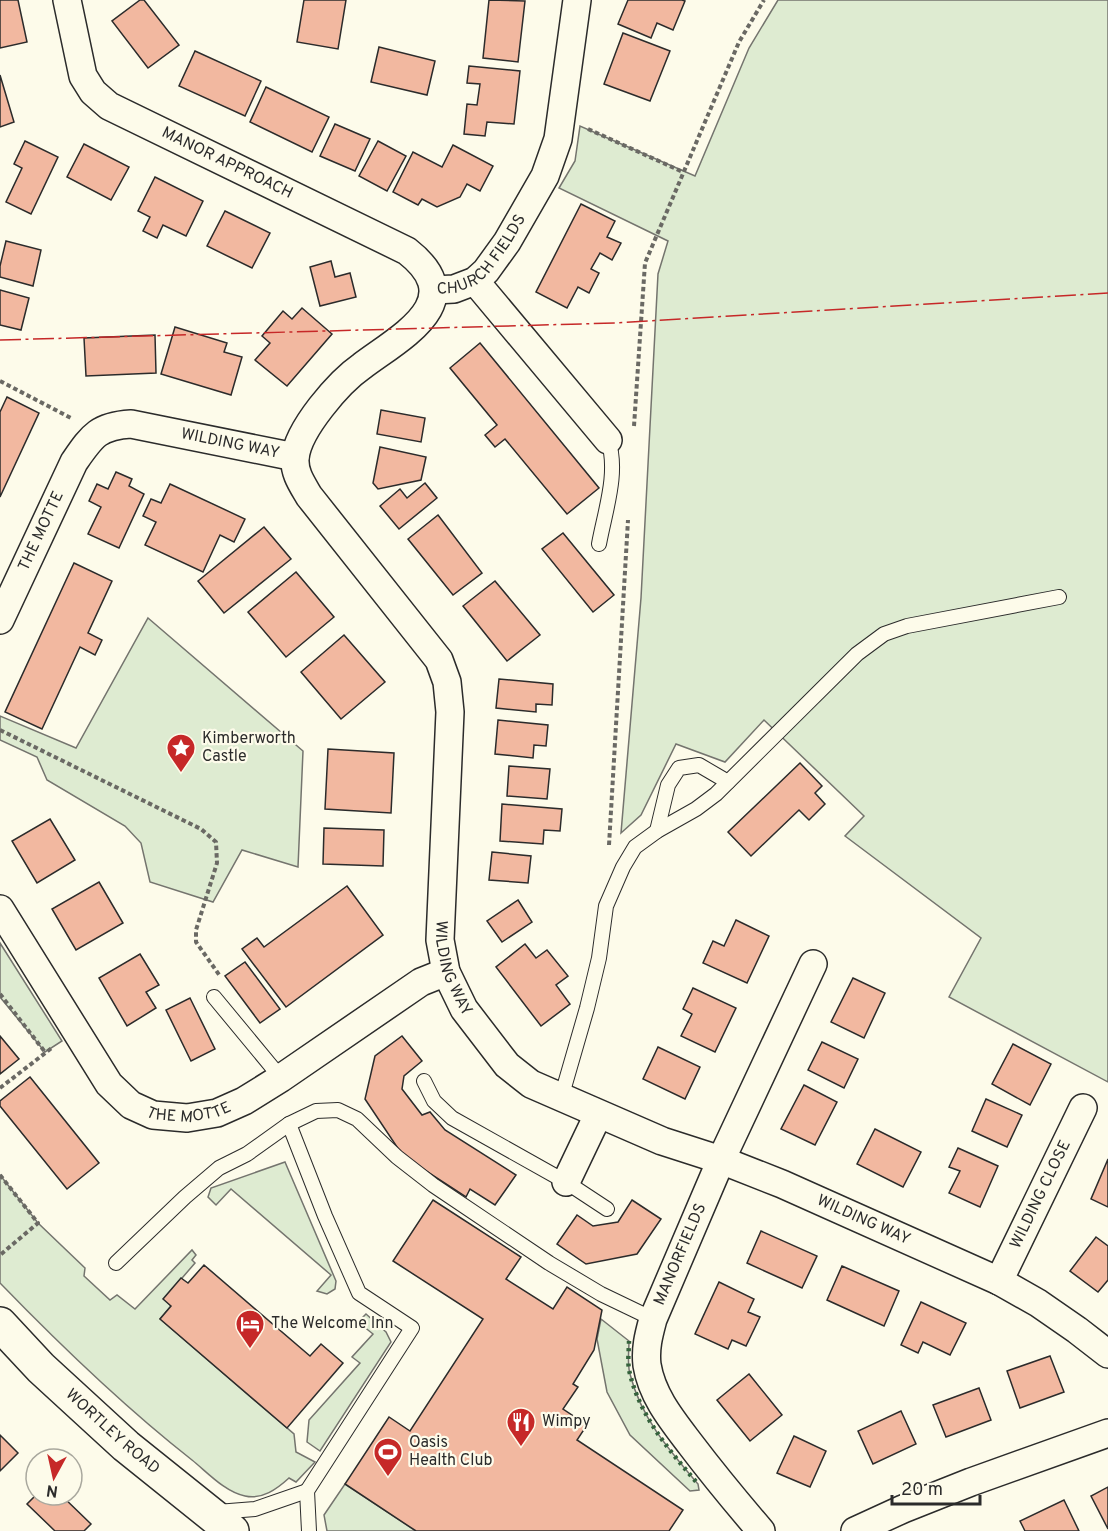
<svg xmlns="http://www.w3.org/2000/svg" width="1108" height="1531" viewBox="0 0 1108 1531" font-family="Overpass,sans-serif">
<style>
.green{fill:#deebd1;stroke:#74746e;stroke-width:1.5}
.building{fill:#f2b8a0;stroke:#2b2b2b;stroke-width:1.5}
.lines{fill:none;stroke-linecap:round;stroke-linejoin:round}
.service-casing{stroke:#2b2b2b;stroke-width:16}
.minor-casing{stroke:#2b2b2b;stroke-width:30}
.primary-casing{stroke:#2b2b2b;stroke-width:36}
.path{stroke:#6a6964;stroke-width:4;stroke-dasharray:4.5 3;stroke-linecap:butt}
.service{stroke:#fdfbea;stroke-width:14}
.minor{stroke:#fdfbea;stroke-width:27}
.primary{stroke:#fdfbea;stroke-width:33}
.hedge{stroke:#34623c;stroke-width:4.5;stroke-dasharray:3 4.5;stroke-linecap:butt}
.power{stroke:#c62828;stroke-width:1.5;stroke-dasharray:21 4.5 3 4.5;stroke-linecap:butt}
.labels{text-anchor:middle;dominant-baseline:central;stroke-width:4.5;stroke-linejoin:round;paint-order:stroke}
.street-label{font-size:16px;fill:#2b2b2b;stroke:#fdfbea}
.poi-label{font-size:16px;fill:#2b2b2b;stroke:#fdfbea;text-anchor:start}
</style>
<rect width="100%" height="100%" fill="#fdfbea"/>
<g class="green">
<polygon points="778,0 1108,0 1108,1082 949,997 981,938 845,836 864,816 764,720 725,762 676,744 641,815 621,833 641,598 658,274 668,241 559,188 575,161 580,126 695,176 749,48"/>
<polygon points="148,618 303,751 298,867 242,850 213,902 150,882 141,843 125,826 47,780 37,757 0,740 0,716 76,748"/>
<polygon points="0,943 62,1041 45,1052 0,997"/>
<polygon points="285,1162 336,1281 335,1289 327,1294 317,1291 331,1275 231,1189 216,1205 208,1197 211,1188"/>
<path d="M0 1175 38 1223 85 1268 84 1276 110 1300 117 1295 135 1309 192 1250 196 1255 192 1260 195 1263 164 1299 171 1306 160 1319 294 1434 296 1452 315 1462 296 1482 289 1478C277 1489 262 1500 245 1496 225 1492 207 1472 192 1460 123 1406 61 1346 0 1283Z"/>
<polygon points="366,1314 386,1332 391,1342 320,1451 307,1442 309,1420 360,1363 352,1357 373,1334 358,1322"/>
<path d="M601 1319 629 1341C629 1351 627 1364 630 1374 641 1418 669 1450 698 1484L699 1490 690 1491 630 1435 607 1392 597 1339Z"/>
<polygon points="345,1484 416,1531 327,1531 324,1515"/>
</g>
<g class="building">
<polygon points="0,0 18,0 27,42 0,48"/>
<polygon points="140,0 144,0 179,45 148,68 112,21"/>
<polygon points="304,0 346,0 338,49 297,42"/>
<polygon points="489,0 525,1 518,62 483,58"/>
<polygon points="628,0 682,0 685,1 673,30 657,23 651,38 618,24"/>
<polygon points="623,33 670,51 650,101 604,84"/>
<polygon points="379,47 435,61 427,95 371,82"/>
<polygon points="195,51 261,81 245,116 179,86"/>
<polygon points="469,66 520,71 514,124 487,122 485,136 464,134 467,104 477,105 480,84 467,83"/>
<polygon points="0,75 14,122 0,127"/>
<polygon points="266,87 329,117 312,152 250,122"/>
<polygon points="335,124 370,139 355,171 320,156"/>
<polygon points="25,141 58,157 31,214 6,202 22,168 14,164"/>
<polygon points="378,141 406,156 387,191 359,176"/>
<polygon points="84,144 129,167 111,200 67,177"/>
<polygon points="453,145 493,166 480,191 467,184 460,197 437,207 422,199 418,205 393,192 413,152 442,167"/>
<polygon points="155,177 203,201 186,236 163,225 157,238 143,231 150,217 138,211"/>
<polygon points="581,204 615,221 607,237 621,243 612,260 600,253 591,269 599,273 589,293 578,287 567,308 536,292"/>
<polygon points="225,211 270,233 252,268 207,246"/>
<polygon points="6,241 41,250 33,286 0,277 0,266"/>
<polygon points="331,261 335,277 350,273 356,297 320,306 310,267"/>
<polygon points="0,290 29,298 21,330 0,325"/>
<polygon points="302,308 332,334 287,386 255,360 270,343 262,336 283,311 292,319"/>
<polygon points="175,327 227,343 224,352 242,357 231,395 161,374"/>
<polygon points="155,335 156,373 86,376 84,338"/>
<polygon points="480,343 599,488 567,514 505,439 495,447 485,435 497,425 450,368"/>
<polygon points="7,397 39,413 0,497 0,412"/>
<polygon points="381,410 425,418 421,442 377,434"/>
<polygon points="380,447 426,457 421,480 378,489 373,483"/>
<polygon points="116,472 132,479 129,486 144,494 119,548 88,534 101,507 89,501 97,484 108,489"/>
<polygon points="425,483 437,498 399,529 380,506 400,489 407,498"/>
<polygon points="170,484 245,519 234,542 220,535 203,572 145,545 156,522 143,516 151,499 161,503"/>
<polygon points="438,515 482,573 453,595 408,539"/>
<polygon points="264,527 291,559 224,613 198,581"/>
<polygon points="563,533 614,595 593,612 542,549"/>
<polygon points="74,563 112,581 88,633 102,640 95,655 80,647 42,729 5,712"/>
<polygon points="296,572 334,617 286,657 248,612"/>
<polygon points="495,581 540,635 507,661 463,606"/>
<polygon points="344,635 385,682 341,719 301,672"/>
<polygon points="499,679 553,684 552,705 536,704 536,712 496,708"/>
<polygon points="498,720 548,725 546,746 534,745 533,758 495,754"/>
<polygon points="328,749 394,753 391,813 325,809"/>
<polygon points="800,763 822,786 815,793 825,804 809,820 799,810 751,856 728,832"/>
<polygon points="509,766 550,769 547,799 507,796"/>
<polygon points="502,804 562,809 560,831 544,830 543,844 500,841"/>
<polygon points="50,819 75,860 37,883 12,841"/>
<polygon points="324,828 384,830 383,866 323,864"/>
<polygon points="492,852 531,856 528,883 489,880"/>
<polygon points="99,882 123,923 76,950 52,909"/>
<polygon points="347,886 383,935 286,1007 242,949 257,938 264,947"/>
<polygon points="518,900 532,922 502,942 487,921"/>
<polygon points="736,920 769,936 747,983 703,963 713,941 724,946"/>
<polygon points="525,944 536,958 547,950 568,976 556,985 570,1004 541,1026 496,967"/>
<polygon points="140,954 159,985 146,992 156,1008 127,1026 99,978"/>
<polygon points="245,962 280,1009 260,1023 225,976"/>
<polygon points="853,978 885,993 864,1038 831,1022"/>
<polygon points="693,988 736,1008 715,1052 681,1036 692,1014 683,1009"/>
<polygon points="190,998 215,1049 191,1061 166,1010"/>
<polygon points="0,1036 19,1059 0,1074"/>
<polygon points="402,1036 422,1061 404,1076 402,1089 422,1115 430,1112 445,1130 516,1175 495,1205 470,1189 466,1197 403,1156 365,1099 375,1056"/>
<polygon points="822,1042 858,1059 844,1088 808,1070"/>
<polygon points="1013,1044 1051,1064 1030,1105 992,1084"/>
<polygon points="658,1047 700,1067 685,1099 643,1079"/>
<polygon points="30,1077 99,1163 67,1189 0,1106 0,1101"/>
<polygon points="804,1085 837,1102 815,1145 781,1129"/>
<polygon points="986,1099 1022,1115 1007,1147 972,1131"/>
<polygon points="875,1129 921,1152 903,1187 857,1164"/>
<polygon points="958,1148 998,1166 980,1207 949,1193 960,1171 949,1167"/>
<polygon points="1108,1159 1108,1207 1091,1199"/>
<polygon points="433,1200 521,1257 506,1279 553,1309 567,1287 602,1310 594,1350 573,1384 578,1387 563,1409 587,1425 577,1440 683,1510 669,1531 416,1531 345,1484 389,1417 410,1431 483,1319 393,1261"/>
<polygon points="632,1200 661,1219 637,1254 586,1264 557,1244 577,1215 593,1226 618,1222"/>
<polygon points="761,1231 817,1256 802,1288 747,1263"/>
<polygon points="1096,1237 1108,1246 1108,1280 1098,1292 1070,1271"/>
<polygon points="204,1265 310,1356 321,1344 343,1363 287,1428 160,1319 171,1306 163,1299 181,1278 188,1283"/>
<polygon points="842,1266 899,1291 884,1326 827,1300"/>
<polygon points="719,1282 754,1299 748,1312 760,1317 746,1346 732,1340 728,1349 695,1334"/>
<polygon points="921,1302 966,1323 950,1355 923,1342 918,1353 901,1345"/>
<polygon points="1050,1356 1064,1392 1020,1408 1007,1371"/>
<polygon points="749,1374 782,1415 750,1441 717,1400"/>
<polygon points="979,1388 991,1420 946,1437 933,1405"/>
<polygon points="901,1411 916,1444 873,1464 858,1431"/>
<polygon points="0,1435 18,1453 0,1471"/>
<polygon points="794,1436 826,1451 810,1487 777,1473"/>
<polygon points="1108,1487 1108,1529 1091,1496"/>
<polygon points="36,1495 61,1495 91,1524 84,1531 55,1531 27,1504"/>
<polygon points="1064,1500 1079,1531 1025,1531 1020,1521"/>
</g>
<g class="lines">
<g class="service-casing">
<g id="service">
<path d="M599 544C605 511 619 472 608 440"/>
<polyline points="657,831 668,785 679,768 699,765 728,782"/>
<polyline points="214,997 281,1078"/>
<polyline points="424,1081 434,1101 452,1118 566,1182 607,1209"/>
<polyline points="561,1098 587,1008 599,958 606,906 623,867 635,847 657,831 696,809 716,794 857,654 884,634 907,626 1059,597"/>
<polyline points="289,1124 325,1216 359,1293 412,1328 307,1491 309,1531"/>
<polyline points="116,1263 185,1197 219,1168 247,1154 289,1124 316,1111 338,1110 357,1119 397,1157 433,1185 549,1263 601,1294 653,1319"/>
<polyline points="217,1512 255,1509 307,1491"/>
</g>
</g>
<g class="minor-casing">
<g id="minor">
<path id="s1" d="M67 0 83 76 93 92 109 106 407 251C471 301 402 336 362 366 339 382 298 429 295 458 294 473 302 484 309 496L439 660 447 682 450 712 440 940 446 972 464 1009 507 1065 531 1084 662 1141 721 1160 782 1184 999 1281 1038 1303 1077 1330 1108 1354"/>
<polyline points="475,281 608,440"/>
<path id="s2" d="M434 290 454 289 475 281 486 271 507 242 545 176 558 139 577 0"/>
<path id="s3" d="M0 620 74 462C92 436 98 426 131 424L295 457"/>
<path id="s4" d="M0 909 109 1084 131 1105 153 1115 187 1118 217 1113 244 1101 281 1078 421 982 446 972"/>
<polyline points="566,1182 598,1115"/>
<path id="s5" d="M999 1281 1083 1108"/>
<path id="s6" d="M761 1531C737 1503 713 1474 691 1445 672 1420 652 1396 647 1365 645 1348 649 1334 653 1319L721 1160 813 964"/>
<polyline points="855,1531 903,1509 971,1482 1108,1433"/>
</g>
</g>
<g class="primary-casing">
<g id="primary">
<path id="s7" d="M0 1324 41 1368 126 1446 232 1531"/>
</g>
</g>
<g class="path">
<polyline points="588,129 683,172"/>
<polyline points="0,381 71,418"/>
<polyline points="634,426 645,263 739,42 764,0"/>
<polyline points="0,730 201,829 216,842 217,863 196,930 196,942 220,976"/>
<polyline points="609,845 628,520"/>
<polyline points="0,994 45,1052"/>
<polyline points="0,1088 53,1047"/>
<polyline points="0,1175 38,1223 0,1255"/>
</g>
<use href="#service" class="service"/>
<use href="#minor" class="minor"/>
<use href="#primary" class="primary"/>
<path class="hedge" d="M629 1341C629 1351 627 1364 630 1374 641 1418 669 1450 698 1484"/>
<polyline class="power" points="0,340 615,323 1108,293"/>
</g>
<defs>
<g id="sight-pin" transform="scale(1.5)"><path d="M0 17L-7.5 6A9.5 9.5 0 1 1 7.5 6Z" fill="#c62828" stroke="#fdfbea"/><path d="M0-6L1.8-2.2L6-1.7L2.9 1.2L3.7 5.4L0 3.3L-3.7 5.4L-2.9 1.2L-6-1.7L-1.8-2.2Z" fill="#fff"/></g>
<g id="hotel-pin" transform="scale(1.5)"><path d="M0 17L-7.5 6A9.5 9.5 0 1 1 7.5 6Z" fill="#c62828" stroke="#fdfbea"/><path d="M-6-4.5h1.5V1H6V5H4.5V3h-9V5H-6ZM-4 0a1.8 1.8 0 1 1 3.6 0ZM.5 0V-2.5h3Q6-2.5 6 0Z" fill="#fff"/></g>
<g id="restaurant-pin" transform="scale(1.5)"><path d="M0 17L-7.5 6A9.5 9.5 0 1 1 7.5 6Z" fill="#c62828" stroke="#fdfbea"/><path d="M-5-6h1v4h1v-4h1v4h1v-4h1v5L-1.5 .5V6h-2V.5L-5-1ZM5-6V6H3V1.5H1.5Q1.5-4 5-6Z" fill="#fff"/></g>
<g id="stadium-pin" transform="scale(1.5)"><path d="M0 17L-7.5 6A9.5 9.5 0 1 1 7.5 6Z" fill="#c62828" stroke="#fdfbea"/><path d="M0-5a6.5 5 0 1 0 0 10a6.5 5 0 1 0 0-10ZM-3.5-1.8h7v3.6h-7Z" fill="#fff"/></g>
</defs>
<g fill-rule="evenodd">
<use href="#sight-pin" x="181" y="748"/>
<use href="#hotel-pin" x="250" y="1324"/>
<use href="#restaurant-pin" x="521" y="1422"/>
<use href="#stadium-pin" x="388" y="1452"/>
</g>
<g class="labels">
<g class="street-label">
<text stroke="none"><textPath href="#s1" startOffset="249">MANOR APPROACH</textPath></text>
<text stroke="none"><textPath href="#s2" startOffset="63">CHURCH FIELDS</textPath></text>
<text stroke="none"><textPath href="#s3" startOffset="348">WILDING WAY</textPath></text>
<text stroke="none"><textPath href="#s3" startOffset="98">THE MOTTE</textPath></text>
<text stroke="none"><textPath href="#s1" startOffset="1284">WILDING WAY</textPath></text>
<text stroke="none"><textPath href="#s4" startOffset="297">THE MOTTE</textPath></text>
<text stroke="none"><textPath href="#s5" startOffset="96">WILDING CLOSE</textPath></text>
<text stroke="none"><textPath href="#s1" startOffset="1788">WILDING WAY</textPath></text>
<text stroke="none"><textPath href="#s6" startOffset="320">MANORFIELDS</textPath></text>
<text stroke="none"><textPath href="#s7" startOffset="156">WORTLEY ROAD</textPath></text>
</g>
<g class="poi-label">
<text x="202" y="739">Kimberworth<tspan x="202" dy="18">Castle</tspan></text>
<text x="271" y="1324">The Welcome Inn</text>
<text x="542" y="1422">Wimpy</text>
<text x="409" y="1443">Oasis<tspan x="409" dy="18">Health Club</tspan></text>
</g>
</g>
<g transform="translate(54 1477) rotate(188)"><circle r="28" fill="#fdfbea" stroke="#a9a89e" stroke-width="1.5"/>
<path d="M0-4.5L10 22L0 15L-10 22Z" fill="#c62828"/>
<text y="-9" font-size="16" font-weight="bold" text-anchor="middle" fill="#2b2b2b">N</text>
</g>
<path d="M892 1495v9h88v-9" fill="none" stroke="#2b2b2b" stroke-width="3"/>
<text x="901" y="1495" font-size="18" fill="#2b2b2b" stroke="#fdfbea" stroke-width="4.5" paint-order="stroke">20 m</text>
</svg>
